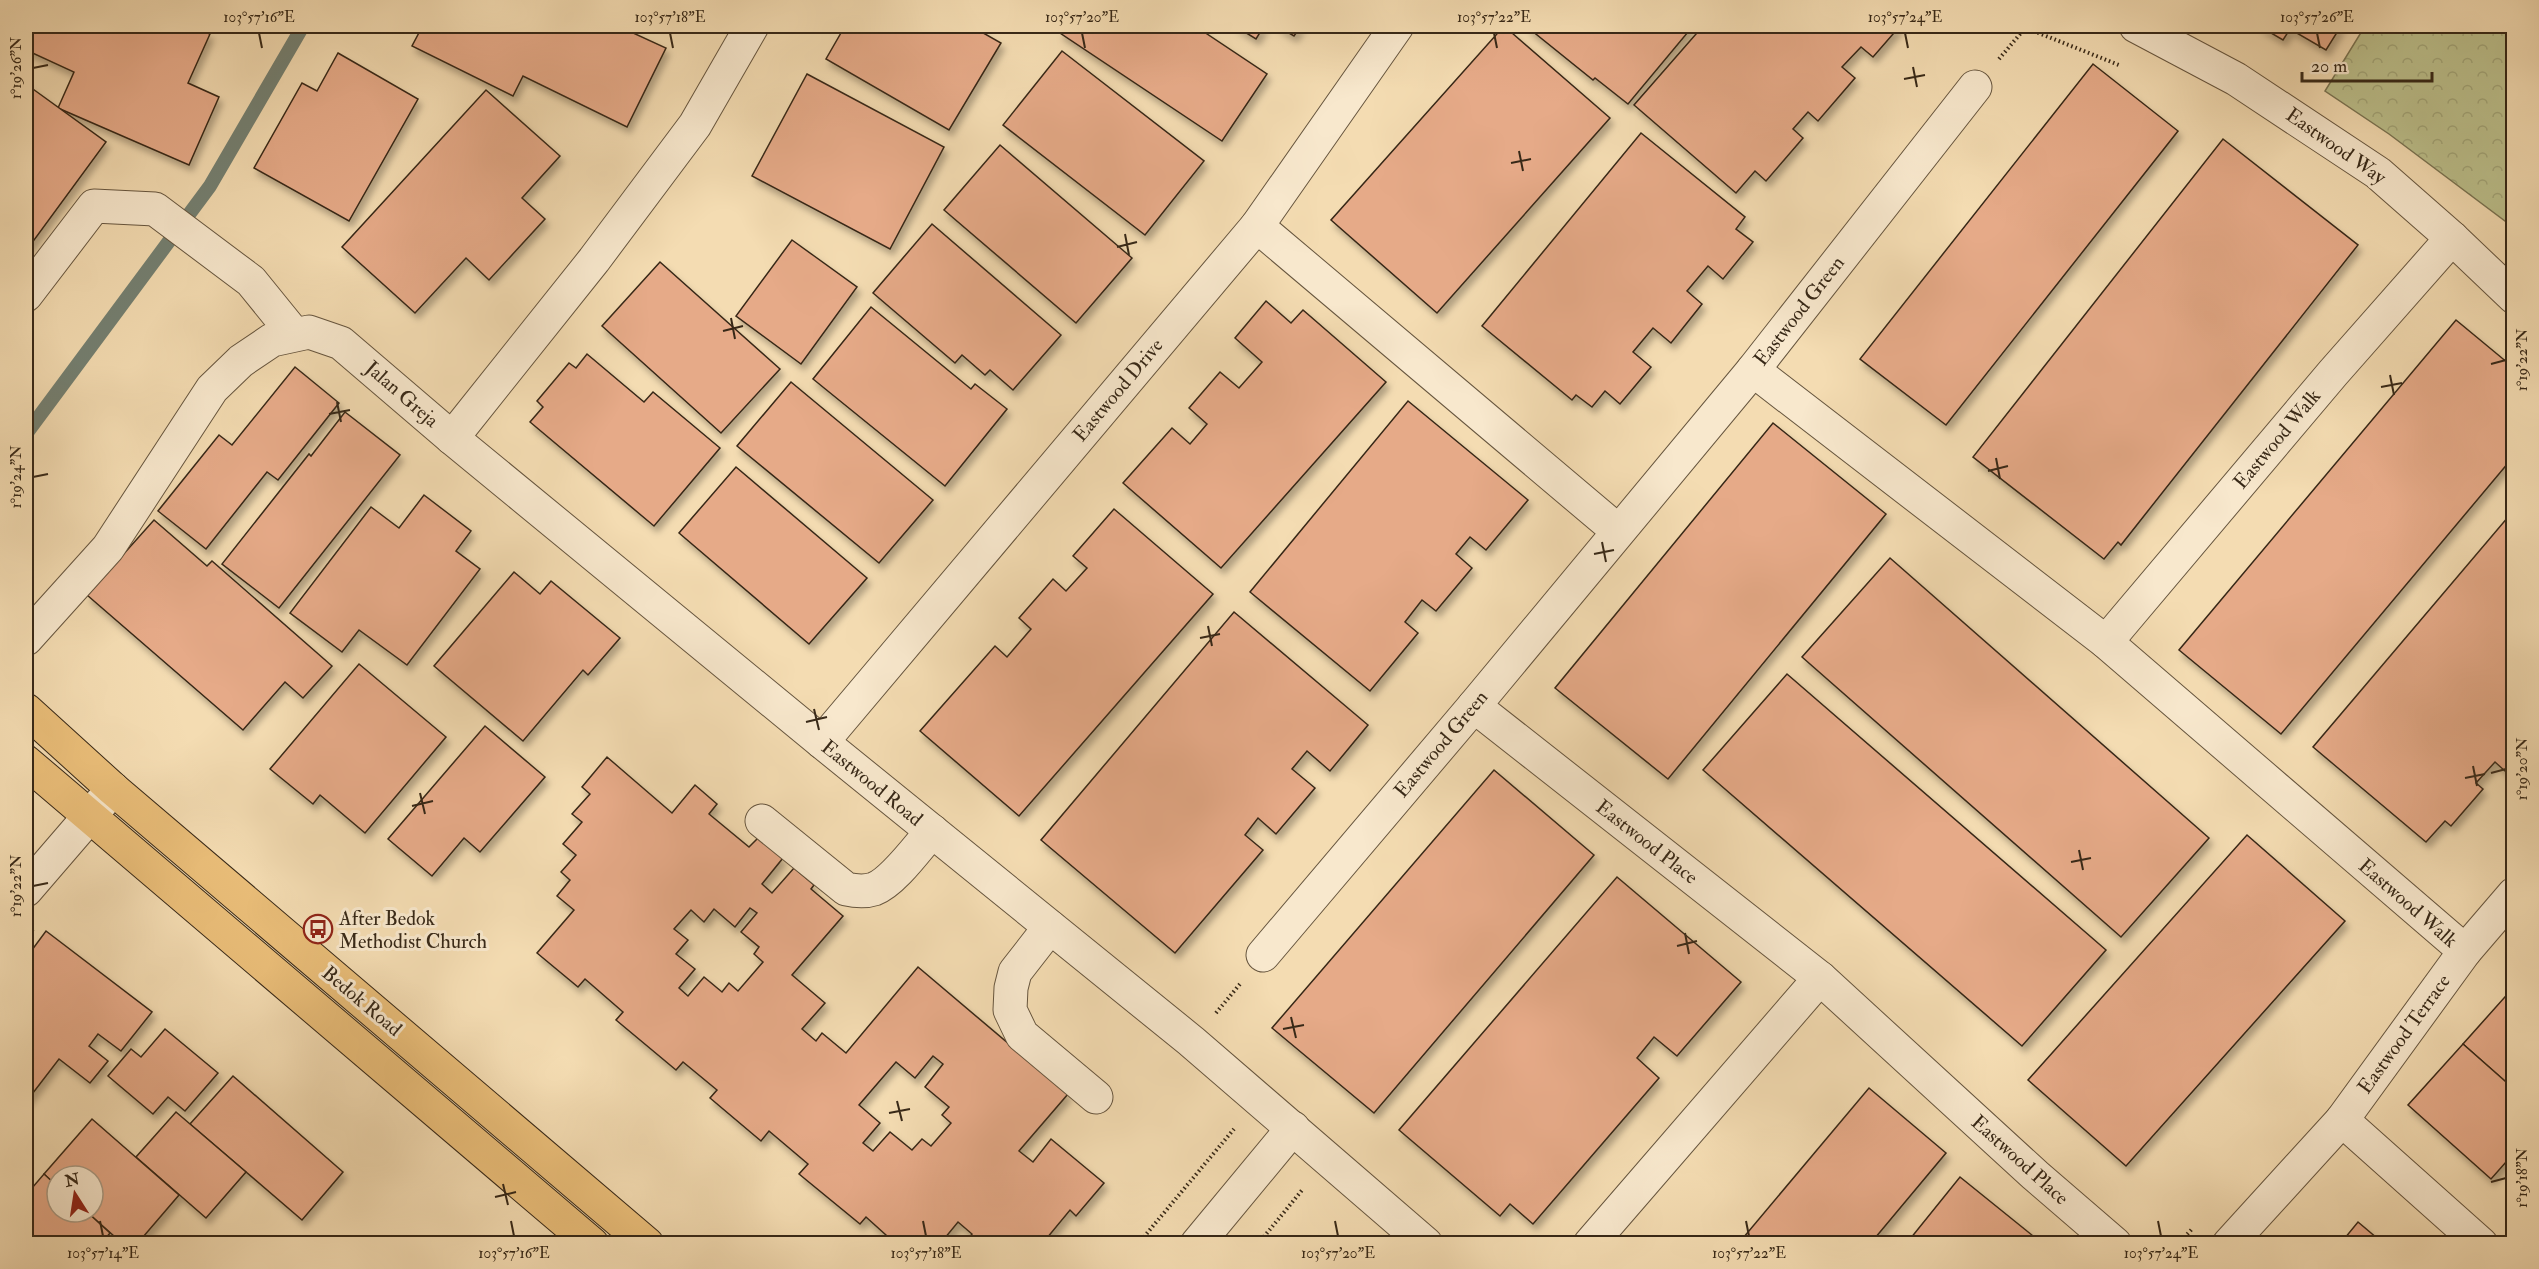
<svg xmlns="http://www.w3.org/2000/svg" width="2539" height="1269" viewBox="0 0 2539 1269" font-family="'IM FELL Double Pica',serif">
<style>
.park{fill:url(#park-crowns);stroke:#7a7452;stroke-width:1.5}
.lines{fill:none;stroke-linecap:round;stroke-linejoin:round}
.stream{stroke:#748072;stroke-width:14}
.building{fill:#e6aa88;stroke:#372817;stroke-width:1.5;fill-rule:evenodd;filter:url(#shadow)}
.minor-casing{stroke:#66553e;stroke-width:35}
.major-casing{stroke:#372817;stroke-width:35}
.path{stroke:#372817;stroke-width:4;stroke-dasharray:1.5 3;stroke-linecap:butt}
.minor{stroke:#f8e8cd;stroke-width:33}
.major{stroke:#eabe79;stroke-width:33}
.ticks{fill:none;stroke:#372817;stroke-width:2}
.labels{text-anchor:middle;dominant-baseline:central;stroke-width:6;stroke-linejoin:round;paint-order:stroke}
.street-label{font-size:20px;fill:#372817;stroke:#f8e8cd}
.poi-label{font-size:20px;fill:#372817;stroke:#f8e8cd;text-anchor:start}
.neatline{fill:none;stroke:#372817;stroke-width:2}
.ticks-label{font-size:15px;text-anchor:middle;fill:#372817}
</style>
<defs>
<pattern id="park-crowns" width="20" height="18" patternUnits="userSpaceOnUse" patternTransform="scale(1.5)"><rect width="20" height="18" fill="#bcc08c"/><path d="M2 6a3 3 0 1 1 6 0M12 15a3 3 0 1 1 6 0" fill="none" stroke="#a2a578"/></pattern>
<filter id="shadow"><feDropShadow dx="3.5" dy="6" stdDeviation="3" flood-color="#0004"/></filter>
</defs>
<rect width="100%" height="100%" fill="#f4dcb2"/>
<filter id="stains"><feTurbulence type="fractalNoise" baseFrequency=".00333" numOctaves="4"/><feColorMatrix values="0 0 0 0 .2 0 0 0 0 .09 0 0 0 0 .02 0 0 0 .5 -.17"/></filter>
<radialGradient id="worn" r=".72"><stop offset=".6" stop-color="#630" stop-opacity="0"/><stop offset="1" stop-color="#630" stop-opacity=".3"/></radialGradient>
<polygon class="park" points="2365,26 2513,26 2513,227 2389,134 2325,91"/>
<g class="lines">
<polyline class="stream" points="26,434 210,186 303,26"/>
</g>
<g class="building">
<polygon points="26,26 190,26 210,34 188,83 219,97 189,165 58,108 74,72 26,50"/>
<polygon points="419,26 618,26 666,48 627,127 523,76 513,96 412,46 422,27"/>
<polygon points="845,26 971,26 1001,43 949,130 826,59"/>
<polygon points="1065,26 1195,26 1267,74 1222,141 1060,33"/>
<polygon points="1235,26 1264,26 1256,39"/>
<polygon points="1277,26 1301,26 1294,36"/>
<polygon points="1504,26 1610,118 1437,313 1331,220"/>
<polygon points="1526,26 1693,26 1628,104 1595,78 1593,80"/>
<polygon points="1703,26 1900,26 1873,57 1861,47 1842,67 1855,78 1818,121 1808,112 1793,129 1803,138 1766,181 1755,171 1736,193 1634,105"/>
<polygon points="2259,26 2341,26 2326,50 2290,29 2283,40"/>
<polygon points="1062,51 1204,161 1145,235 1003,125"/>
<polygon points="338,53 418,99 349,221 254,168 302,83 317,91"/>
<polygon points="2093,64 2178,131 1946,425 1860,359"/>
<polygon points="807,74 944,147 890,249 752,176"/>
<polygon points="26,84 106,142 26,251"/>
<polygon points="486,90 560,156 522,198 545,219 489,280 466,258 415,313 342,247"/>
<polygon points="1641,133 1745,217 1736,229 1753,242 1723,279 1708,266 1687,291 1702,304 1671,343 1653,328 1633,352 1651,367 1620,404 1605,391 1592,407 1576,395 1572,400 1482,326"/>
<polygon points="2223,139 2358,245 2121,545 2118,542 2104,559 1973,457"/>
<polygon points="1000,145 1132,258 1076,323 944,210"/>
<polygon points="932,224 1061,335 1013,390 990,370 985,375 962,355 955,363 873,293"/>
<polygon points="792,240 857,287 801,364 736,316"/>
<polygon points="660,262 780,369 721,433 602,326"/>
<polygon points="1266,301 1291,323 1303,310 1386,382 1221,568 1123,483 1172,428 1190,444 1207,424 1189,408 1220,372 1239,388 1262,362 1235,338"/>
<polygon points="871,307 971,389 975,384 1007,409 945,486 813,379"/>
<polygon points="2456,320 2514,368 2514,456 2281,734 2179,650"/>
<polygon points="587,354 644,402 653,392 720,448 654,526 530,422 543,407 537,401 569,363 576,368"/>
<polygon points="295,367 339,403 278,480 267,472 206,549 158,511 219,435 232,445"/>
<polygon points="791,382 933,500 879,563 737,446"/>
<polygon points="1408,401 1528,500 1486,550 1470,537 1456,554 1472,568 1436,611 1422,600 1405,622 1418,633 1370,691 1250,592"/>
<polygon points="345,412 400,455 279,608 222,564 309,454 311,456"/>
<polygon points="1773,423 1886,514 1668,779 1555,688"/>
<polygon points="736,467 867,578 809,644 679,533"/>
<polygon points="424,495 471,531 456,551 480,569 407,665 359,630 342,652 290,613 371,507 399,528"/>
<polygon points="1114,509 1213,594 1019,816 920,731 995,646 1007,657 1031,629 1019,618 1053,579 1066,591 1087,568 1073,556"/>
<polygon points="2514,510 2514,760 2505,771 2495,762 2476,783 2483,789 2451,826 2445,821 2426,842 2313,747"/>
<polygon points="154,520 207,566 212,561 332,666 303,698 285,682 243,730 87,595"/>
<polygon points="1890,558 2209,838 2121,937 1802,657"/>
<polygon points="514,572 540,594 551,581 620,638 588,675 583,670 523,741 434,666"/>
<polygon points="1234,612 1368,725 1330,771 1307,751 1292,769 1315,788 1276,834 1258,818 1245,835 1263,850 1175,953 1041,840"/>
<polygon points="359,664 446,737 365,833 320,795 313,804 270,769"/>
<polygon points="1787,674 2106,950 2022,1046 1703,770"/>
<polygon points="485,726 545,777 480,852 464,838 432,876 388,839"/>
<path d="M607 757 672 813 695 785 717 804 709 814 749 847 758 838 783 858 762 884 772 893 794 868 814 885 811 889 843 916 792 975 825 1003 802 1029 816 1041 822 1033 846 1053 918 967 1068 1094 1019 1151 1033 1162 1051 1139 1104 1183 1076 1216 1070 1210 1042 1244H964L972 1234 958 1222 940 1244H896L866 1217 860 1224 799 1174 808 1164 769 1131 761 1141 710 1098 717 1090 683 1062 676 1070 616 1020 623 1012 585 979 578 987 537 953 574 910 557 896 570 880 561 872 576 855 563 844 582 822 572 814 590 794 582 787ZM750 908 757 913 741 932 759 947 754 954 763 962 738 991 729 983 722 992 704 977 688 996 679 988 695 969 676 954 688 940 674 929 691 910 704 922 714 909 735 927ZM933 1056 943 1064 925 1087 949 1107 942 1115 951 1123 931 1146 922 1139 912 1150 890 1132 873 1151 863 1143 880 1123 859 1105 896 1062 915 1078Z"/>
<polygon points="1494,770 1594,855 1374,1113 1272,1028"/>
<polygon points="2247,835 2345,921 2126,1166 2028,1080"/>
<polygon points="1617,877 1741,982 1677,1056 1654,1037 1637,1058 1659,1078 1533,1224 1510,1204 1500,1216 1399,1130"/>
<polygon points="46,931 152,1012 121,1051 98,1034 89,1046 108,1061 90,1083 59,1059 26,1102 26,958"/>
<polygon points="2512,989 2514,991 2514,1089 2463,1044"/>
<polygon points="165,1029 218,1073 185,1111 168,1097 153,1114 108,1076 131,1049 141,1057"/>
<polygon points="2463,1044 2514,1089 2514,1153 2491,1179 2408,1105"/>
<polygon points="233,1076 343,1172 302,1220 190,1124"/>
<polygon points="1869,1088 1946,1153 1870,1244 1738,1244"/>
<polygon points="176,1112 246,1172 206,1218 136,1157"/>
<polygon points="92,1119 179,1195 137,1244 123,1244 87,1212 93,1212 93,1176 57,1176 57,1186 44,1174"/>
<polygon points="44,1174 57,1186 57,1212 87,1212 110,1233 101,1244 36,1244 26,1234 26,1195"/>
<polygon points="1960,1177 2043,1244 1906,1244"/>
<polygon points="2358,1222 2384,1244 2340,1244"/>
</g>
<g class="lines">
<g class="minor-casing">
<g id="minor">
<polyline points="2136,26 2236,79 2378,173 2452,238 2514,297"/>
<polyline points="1257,226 1618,531"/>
<polyline points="26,295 94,206 155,209 251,281 294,334"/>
<polyline points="1753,370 2106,642 2465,951"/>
<polyline points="452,438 594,260 695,125 752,26"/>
<polyline points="26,639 108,548 212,389 241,361 272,340 309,332 341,343 452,438 822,742 1191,1041 1426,1244"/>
<polyline points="2106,642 2333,373 2452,238"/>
<polyline points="1474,706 1820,978 2035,1175 2115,1244"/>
<polyline points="822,742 1257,226 1397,26"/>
<path d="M762 821 846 889C855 891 865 892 874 889 893 882 918 847 932 831"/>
<polyline points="26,890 113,789"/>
<polyline points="1050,927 1015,972 1011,988 1010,1010 1022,1035 1096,1097"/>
<polyline points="1263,955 1474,706 1753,370 1975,87"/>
<polyline points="2342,1120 2481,1244"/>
<polyline points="1197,1244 1293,1128"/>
<polyline points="1590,1244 1820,978"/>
<polyline points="2229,1244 2342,1120 2465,951 2514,894"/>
</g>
</g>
<g class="major-casing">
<g id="major">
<polyline points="26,710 113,789 647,1244"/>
<polyline points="26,762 592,1244"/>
</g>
</g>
<g class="path">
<polyline points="2021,26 2119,65"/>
<polyline points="1999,59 2026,27"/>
<polyline points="26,936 33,929"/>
<polyline points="1216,1013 1240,984"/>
<polyline points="695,1244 697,1244"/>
<polyline points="1138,1244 1234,1129"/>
<polyline points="1258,1244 1303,1189"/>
<polyline points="2178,1244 2192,1229"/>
</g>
<use href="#minor" class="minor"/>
<use href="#major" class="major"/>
</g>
<path class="ticks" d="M259 33 262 48M670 33 673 48M1082 33 1085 48M1494 33 1497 48M1905 33 1908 48M2317 33 2320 48M1913 67 1917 87M33 68 48 65M1904 79 1925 75M1519 151 1523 171M1511 163 1531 159M1125 234 1129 255M1117 247 1137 242M731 318 735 339M723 331 743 326M2491 364 2506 360M2390 375 2394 395M2381 387 2402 383M337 402 341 422M329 414 350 410M1996 458 2000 479M1988 471 2008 466M33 477 48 474M1602 542 1606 562M1594 554 1614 550M1208 626 1212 646M1200 638 1220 634M814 709 819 730M806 722 827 717M2473 766 2477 786M2491 773 2506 769M2465 778 2485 774M420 793 425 814M412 806 433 801M2079 850 2083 870M2071 862 2091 858M33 886 48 883M1685 933 1689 954M1677 946 1697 941M1291 1017 1296 1038M1283 1029 1304 1025M897 1101 902 1121M889 1113 910 1109M2491 1182 2506 1178M503 1184 508 1205M495 1197 516 1192M100 1221 103 1236M511 1221 514 1236M923 1221 926 1236M1335 1221 1338 1236M1746 1221 1749 1236M2158 1221 2161 1236"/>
<defs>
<g id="bus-ring" transform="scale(1.5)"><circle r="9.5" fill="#f8e8cd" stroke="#8f2418" stroke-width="1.5"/><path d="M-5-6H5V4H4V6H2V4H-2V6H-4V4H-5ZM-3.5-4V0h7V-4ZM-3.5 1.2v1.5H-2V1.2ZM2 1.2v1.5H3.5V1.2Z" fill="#8f2418"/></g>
</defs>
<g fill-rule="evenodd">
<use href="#bus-ring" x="318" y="929"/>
</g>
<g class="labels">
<g class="street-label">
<text transform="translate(2336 146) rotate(35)">Eastwood Way</text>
<text transform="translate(1799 311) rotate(-52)">Eastwood Green</text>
<text transform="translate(1118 390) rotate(-50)">Eastwood Drive</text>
<text transform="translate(402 394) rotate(41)">Jalan Greja</text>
<text transform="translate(2277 439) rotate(-50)">Eastwood Walk</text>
<text transform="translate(1441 744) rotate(-50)">Eastwood Green</text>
<text transform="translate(872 783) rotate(39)">Eastwood Road</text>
<text transform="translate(1647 842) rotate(38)">Eastwood Place</text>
<text transform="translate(2408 903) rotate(41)">Eastwood Walk</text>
<text transform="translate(362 1001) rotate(40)">Bedok Road</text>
<text transform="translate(2404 1034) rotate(-54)">Eastwood Terrace</text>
<text transform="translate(2020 1160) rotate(42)">Eastwood Place</text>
</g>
<g class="poi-label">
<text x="339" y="918">After Bedok<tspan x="339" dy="23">Methodist Church</tspan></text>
</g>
</g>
<rect width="2539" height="1269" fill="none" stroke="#f4dcb2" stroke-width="66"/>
<g transform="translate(75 1194) rotate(348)"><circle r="28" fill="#f8e8cd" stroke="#ab9b84" stroke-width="1.5"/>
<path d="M0-4.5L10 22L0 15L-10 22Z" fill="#8f2418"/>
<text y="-9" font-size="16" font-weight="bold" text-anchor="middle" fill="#372817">N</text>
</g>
<path d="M2302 72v9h130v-9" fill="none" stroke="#372817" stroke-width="3"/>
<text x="2311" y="72" font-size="18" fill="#372817" stroke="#f8e8cd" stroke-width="4.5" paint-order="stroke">20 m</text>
<rect x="33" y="33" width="2473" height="1203" class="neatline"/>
<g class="ticks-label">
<text x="259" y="22">103°57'16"E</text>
<text x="670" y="22">103°57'18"E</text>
<text x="1082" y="22">103°57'20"E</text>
<text x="1494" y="22">103°57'22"E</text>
<text x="1905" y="22">103°57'24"E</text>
<text x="2317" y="22">103°57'26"E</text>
<text transform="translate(16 68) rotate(-90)" y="5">1°19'26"N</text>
<text transform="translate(2522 360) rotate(-90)" y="5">1°19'22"N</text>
<text transform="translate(16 477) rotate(-90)" y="5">1°19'24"N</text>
<text transform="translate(2522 769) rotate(-90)" y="5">1°19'20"N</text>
<text transform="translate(16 886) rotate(-90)" y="5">1°19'22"N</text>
<text transform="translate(2522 1178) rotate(-90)" y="5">1°19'18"N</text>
<text x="103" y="1258">103°57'14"E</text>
<text x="514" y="1258">103°57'16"E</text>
<text x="926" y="1258">103°57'18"E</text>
<text x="1338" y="1258">103°57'20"E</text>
<text x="1749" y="1258">103°57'22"E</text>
<text x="2161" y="1258">103°57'24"E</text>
</g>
<rect width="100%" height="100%" filter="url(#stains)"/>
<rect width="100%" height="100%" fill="url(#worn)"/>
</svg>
